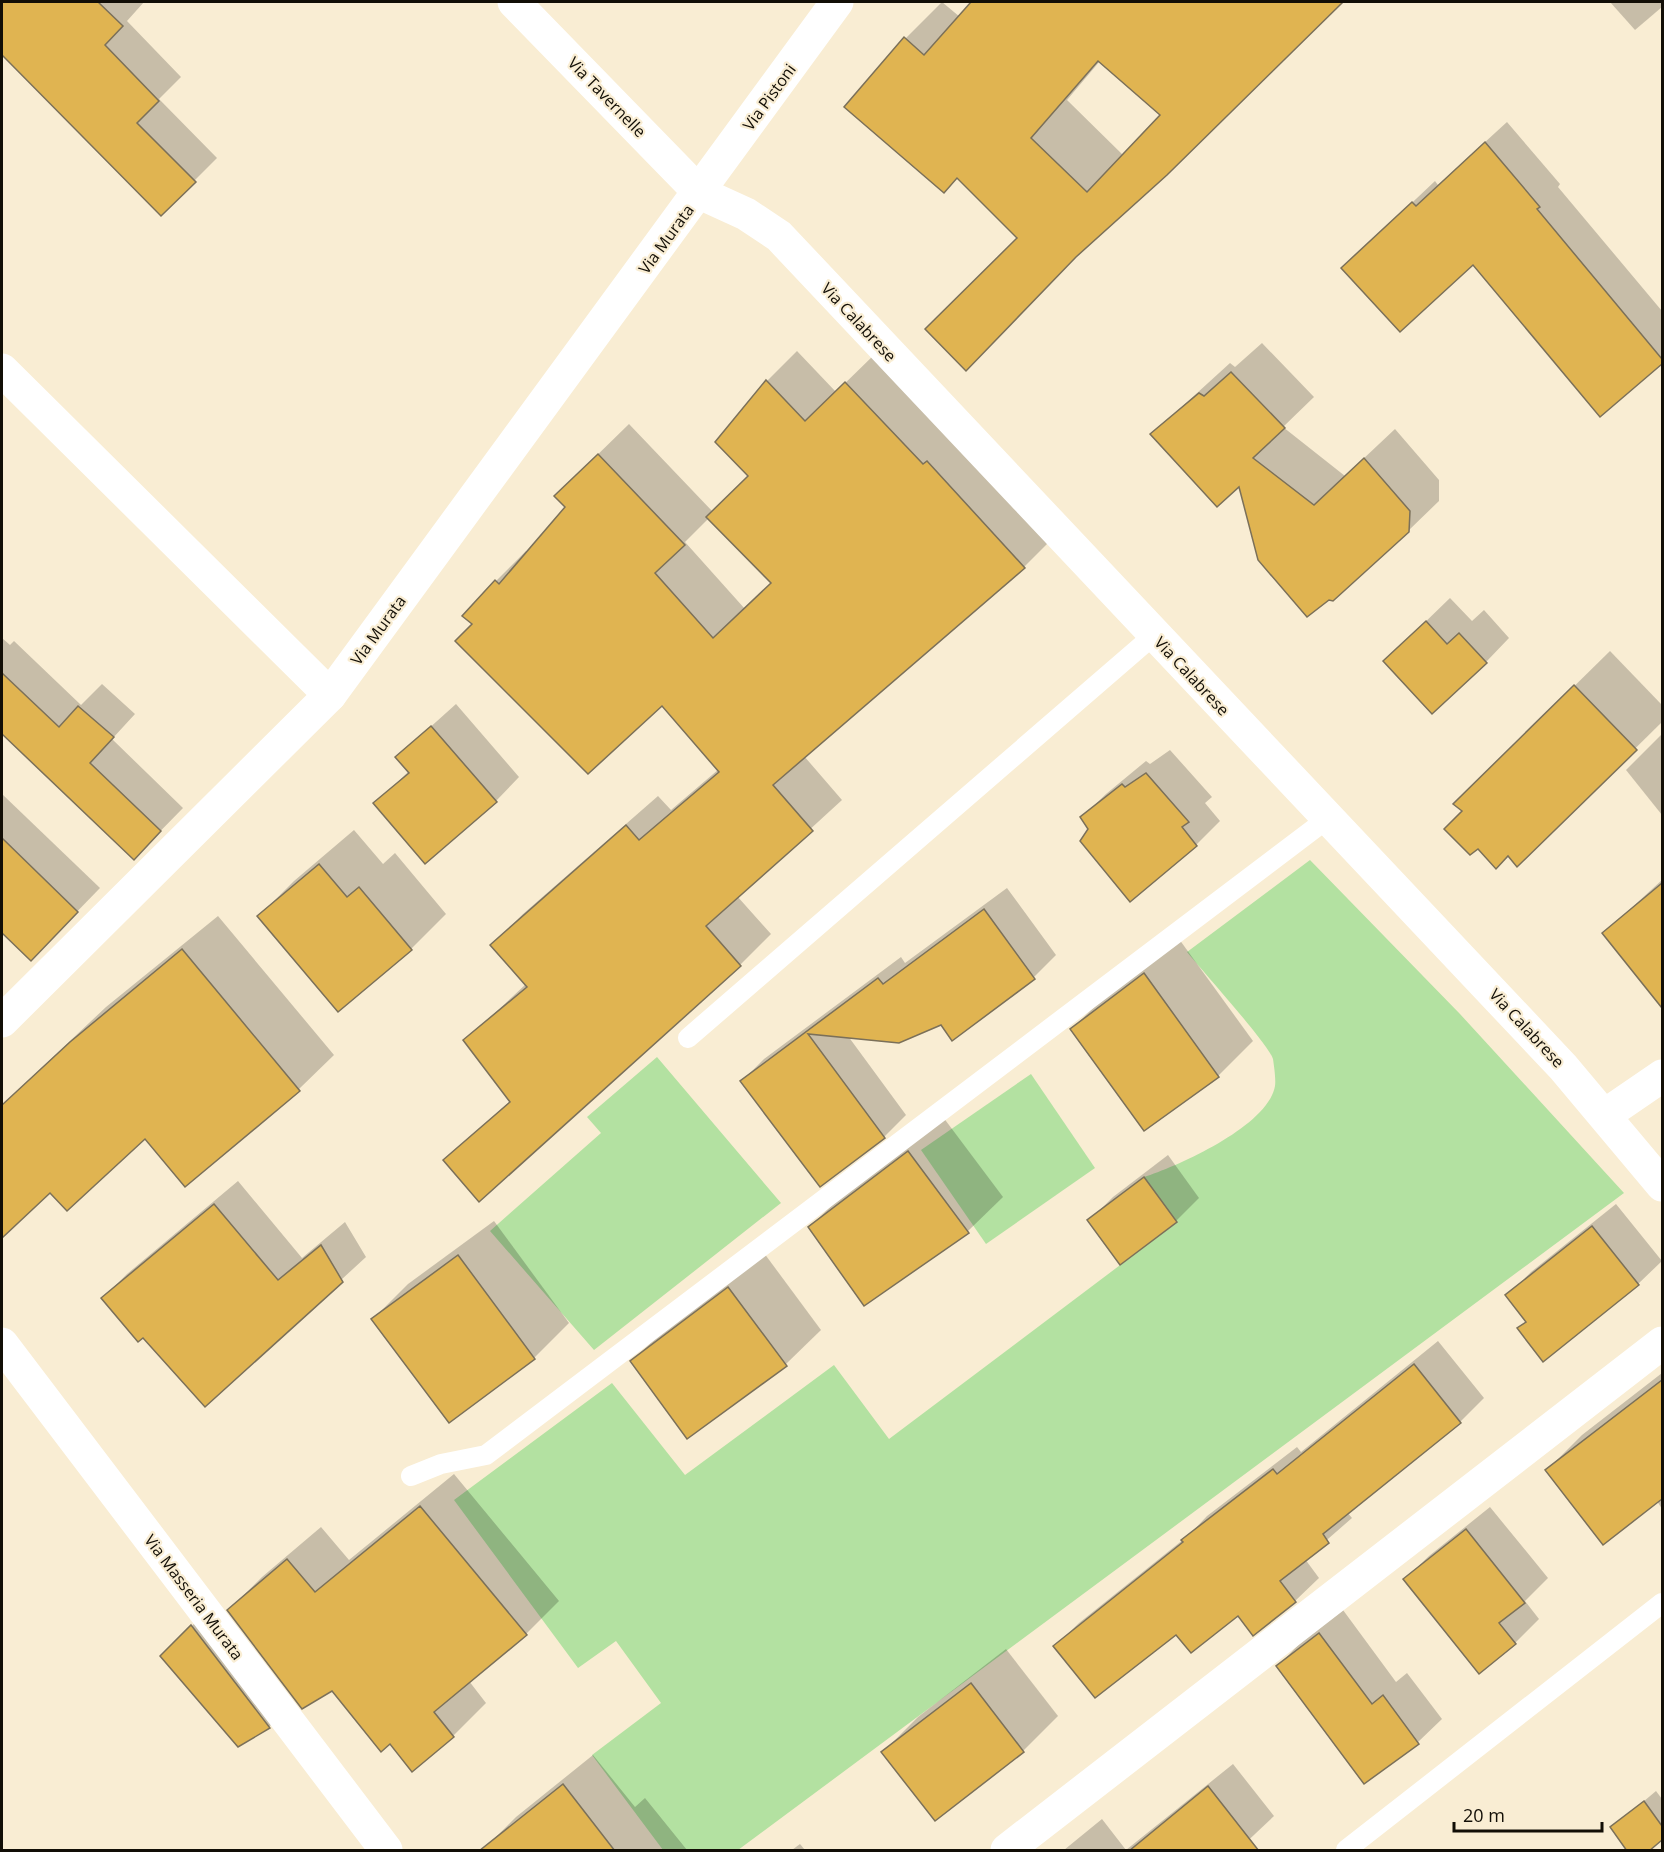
<svg xmlns="http://www.w3.org/2000/svg" width="1664" height="1852" viewBox="0 0 1664 1852" font-family="'Open Sans',sans-serif">
<style>
.green{fill:#b3e1a1}
.shadow{fill:#0003;fill-rule:evenodd}
.building{fill:#e0b451;stroke:#7b7059;stroke-width:1.5;fill-rule:evenodd}
.lines{fill:none;stroke-linecap:round;stroke-linejoin:round}
.service{stroke:#fff;stroke-width:20}
.minor{stroke:#fff;stroke-width:33}
.tertiary{stroke:#fff;stroke-width:33}
.labels{text-anchor:middle;dominant-baseline:central;stroke-width:4.5;stroke-linejoin:round;paint-order:stroke}
.street-label{font-size:16px;fill:#120e06;stroke:#f9edd3}
</style>
<rect width="100%" height="100%" fill="#f9edd3"/>
<g class="green">
<path d="M1310 860 1460 1014 1624 1193 738 1850H663L592 1755 661 1703 616 1641 578 1668 454 1500 612 1383 685 1475 834 1365 889 1439 1176 1223 1144 1177C1178 1166 1268 1126 1275 1086 1276 1079 1274 1066 1273 1059 1270 1046 1200 968 1187 952Z"/>
<polygon points="657,1057 781,1203 594,1350 490,1231 601,1133 587,1117"/>
<polygon points="1031,1074 1095,1168 986,1244 921,1150"/>
</g>
<g class="shadow">
<polygon points="2,2 144,2 127,21 181,77 159,99 217,158 161,214 2,53"/>
<path d="M942 2 960 17 973 2H1343L1165 175 1019 238 958 177 846 107 906 38ZM1100 61 1163 115 1124 156 1067 100Z"/>
<polygon points="1610,2 1662,2 1662,7 1635,30"/>
<polygon points="1507,122 1560,184 1558,187 1662,311 1662,362 1601,415 1473,262 1343,268 1435,181 1438,185"/>
<polygon points="1262,343 1314,397 1283,427 1345,476 1395,429 1439,480 1439,501 1408,531 1240,484 1152,434 1230,363 1235,367"/>
<path d="M797 351 836 392 877 352 1055 536 1024 567 804 756 842 800 737 896 771 934 740 965 446 1161 511 1100 465 1041 526 984 492 945 523 914 658 796 671 810 719 769 662 704 475 624 496 581 526 551 528 552 567 507 587 465 629 424 713 512 750 475 767 381ZM709 518 772 582 745 609 685 542Z"/>
<polygon points="1450,598 1472,621 1484,610 1509,638 1486,662 1385,661"/>
<polygon points="2,638 10,645 14,641 81,705 102,684 135,714 112,739 183,808 134,858 2,732"/>
<polygon points="1610,651 1662,705 1662,722 1517,865 1464,811 1490,769"/>
<polygon points="456,704 519,777 496,801 375,804 409,771 397,757"/>
<polygon points="1662,734 1662,815 1626,770"/>
<polygon points="1170,750 1212,797 1205,803 1220,821 1196,845 1130,900 1082,817 1106,794 1146,761 1150,764"/>
<polygon points="2,794 100,888 31,959 2,931"/>
<polygon points="354,830 383,864 395,853 446,914 411,949 259,916 294,881"/>
<polygon points="1662,880 1662,1003 1661,1004 1604,933"/>
<polygon points="1007,888 1056,955 1034,977 952,1038 941,1024 848,1036 906,1115 884,1137 821,1185 742,1081 764,1059 901,957 905,963"/>
<polygon points="218,916 334,1055 299,1089 185,1185 145,1137 50,1191 2,1236 2,1105 106,1007"/>
<polygon points="1179,939 1253,1041 1218,1076 1072,1029 1107,994"/>
<polygon points="943,1117 1003,1197 968,1231 864,1304 810,1227 845,1192"/>
<polygon points="1168,1155 1199,1198 1176,1221 1089,1221 1113,1197"/>
<polygon points="238,1181 302,1258 345,1222 366,1257 205,1405 143,1336 103,1298 127,1274"/>
<polygon points="1616,1204 1662,1261 1638,1284 1519,1329 1527,1321 1507,1296 1531,1272"/>
<polygon points="494,1221 569,1323 534,1358 373,1319 408,1284"/>
<polygon points="764,1253 821,1330 786,1364 688,1437 632,1361 667,1327"/>
<polygon points="1438,1341 1484,1398 1460,1422 1347,1512 1352,1518 1305,1559 1319,1578 1295,1601 1239,1614 1176,1633 1055,1646 1079,1623 1189,1535 1207,1516 1297,1447 1301,1452"/>
<polygon points="1662,1373 1662,1509 1657,1501 1547,1470 1582,1435"/>
<polygon points="454,1474 559,1601 526,1634 469,1681 486,1703 453,1736 412,1770 390,1742 332,1689 229,1610 262,1577 321,1527 349,1560"/>
<polygon points="1490,1507 1548,1578 1525,1601 1539,1619 1515,1643 1479,1672 1405,1579 1429,1556"/>
<polygon points="215,1602 293,1703 269,1727 163,1656"/>
<polygon points="1343,1610 1396,1682 1407,1673 1442,1719 1418,1742 1364,1782 1278,1666 1301,1642"/>
<polygon points="1006,1649 1058,1716 1023,1751 935,1819 883,1752 918,1717"/>
<polygon points="593,1755 635,1807 645,1798 687,1850 488,1850 486,1847 516,1817"/>
<polygon points="1233,1764 1274,1816 1238,1850 1064,1850 1102,1819 1126,1850"/>
<polygon points="1656,1791 1662,1799 1662,1838 1646,1850 1612,1828"/>
<polygon points="800,1844 805,1850 792,1850"/>
</g>
<g class="building">
<polygon points="2,2 98,2 123,26 105,45 159,101 137,123 196,182 161,216 2,55"/>
<path d="M971 2H1343L1167 175 1076 257 966 371 925 329 1017 238 957 178 944 193 844 107 904 37 924 55ZM1098 61 1160 115 1087 192 1031 138Z"/>
<polygon points="1485,142 1540,207 1537,209 1662,359 1662,364 1600,417 1473,265 1400,332 1341,268 1412,202 1416,206"/>
<polygon points="1231,372 1285,428 1253,458 1314,505 1364,458 1410,511 1409,532 1333,601 1329,600 1307,617 1258,560 1239,487 1217,507 1150,434 1199,393 1204,396"/>
<polygon points="766,380 805,421 845,382 923,464 927,461 1025,568 773,785 813,831 706,926 741,966 479,1202 443,1160 510,1102 463,1040 527,987 490,945 626,825 639,840 719,772 662,706 588,774 455,641 472,624 462,616 495,580 499,584 565,507 554,496 598,454 685,545 655,573 713,638 771,583 706,517 748,476 715,442"/>
<polygon points="1426,621 1447,644 1459,633 1487,663 1432,714 1383,661"/>
<polygon points="2,673 59,727 78,706 114,737 90,763 161,831 134,860 2,734"/>
<polygon points="1574,685 1637,750 1517,867 1508,856 1496,869 1478,849 1470,855 1444,829 1462,811 1453,804"/>
<polygon points="431,726 497,802 425,864 373,803 409,773 395,757"/>
<polygon points="1146,773 1189,822 1182,827 1197,846 1130,902 1080,841 1088,829 1080,817 1122,784 1125,787"/>
<polygon points="2,838 78,912 31,961 2,933"/>
<polygon points="319,864 347,897 359,887 412,950 338,1012 257,916"/>
<polygon points="1662,883 1662,1008 1602,933"/>
<polygon points="984,909 1035,979 952,1041 941,1025 899,1043 808,1034 885,1138 820,1187 740,1081 878,978 883,984"/>
<polygon points="182,949 300,1091 185,1187 145,1139 67,1211 50,1193 2,1238 2,1105 70,1042"/>
<polygon points="1144,973 1219,1077 1144,1131 1070,1029"/>
<polygon points="908,1151 969,1233 864,1306 808,1227"/>
<polygon points="1144,1177 1177,1222 1120,1265 1087,1220"/>
<polygon points="214,1204 278,1280 321,1245 343,1282 205,1407 143,1338 138,1342 101,1298"/>
<polygon points="1592,1226 1639,1285 1543,1362 1517,1328 1526,1322 1505,1295"/>
<polygon points="458,1255 535,1359 449,1423 371,1319"/>
<polygon points="728,1287 787,1366 687,1439 630,1361"/>
<polygon points="1414,1364 1461,1423 1323,1534 1329,1543 1280,1581 1296,1602 1253,1636 1238,1616 1191,1653 1176,1635 1095,1698 1053,1646 1183,1542 1181,1540 1273,1469 1277,1474"/>
<polygon points="1662,1380 1662,1499 1603,1545 1545,1470"/>
<polygon points="420,1506 527,1635 434,1712 454,1737 412,1772 390,1744 381,1752 332,1691 302,1709 227,1610 287,1559 315,1592"/>
<polygon points="1466,1529 1525,1603 1499,1623 1516,1644 1479,1674 1403,1579"/>
<polygon points="191,1625 270,1728 238,1747 160,1656"/>
<polygon points="1319,1633 1372,1704 1383,1695 1419,1744 1364,1784 1276,1666"/>
<polygon points="971,1683 1024,1752 935,1821 881,1752"/>
<polygon points="563,1784 615,1851 479,1851"/>
<polygon points="1208,1786 1259,1851 1129,1851"/>
<polygon points="1644,1801 1662,1826 1662,1840 1649,1851 1627,1851 1610,1827"/>
</g>
<g class="lines">
<g class="service">
<polyline points="688,1038 1154,635"/>
<polyline points="411,1476 441,1464 486,1455 1327,819"/>
<polyline points="1346,1850 1662,1603"/>
</g>
<g class="minor">
<polyline points="514,2 700,193 746,214 779,236 1563,1067 1662,1185"/>
<polyline points="2,370 330,695"/>
<polyline points="1605,1115 1662,1076"/>
<polyline points="2,1344 386,1850"/>
<polyline points="1007,1850 1662,1343"/>
</g>
<polyline class="tertiary" points="2,1021 330,695 837,2"/>
</g>
<g class="labels">
<g class="street-label">
<text transform="translate(607 97) rotate(46)">Via Tavernelle</text>
<text transform="translate(769 97) rotate(-54)">Via Pistoni</text>
<text transform="translate(666 239) rotate(-54)">Via Murata</text>
<text transform="translate(859 322) rotate(47)">Via Calabrese</text>
<text transform="translate(378 630) rotate(-54)">Via Murata</text>
<text transform="translate(1192 676) rotate(47)">Via Calabrese</text>
<text transform="translate(1527 1028) rotate(47)">Via Calabrese</text>
<text transform="translate(194 1597) rotate(53)">Via Masseria Murata</text>
</g>
</g>
<rect width="1664" height="1852" fill="none" stroke="#120e06" stroke-width="6"/>
<path d="M1454 1822v9h148v-9" fill="none" stroke="#120e06" stroke-width="3"/>
<text x="1463" y="1822" font-size="18" fill="#120e06" stroke="#f9edd3" stroke-width="4.5" paint-order="stroke">20 m</text>
</svg>
